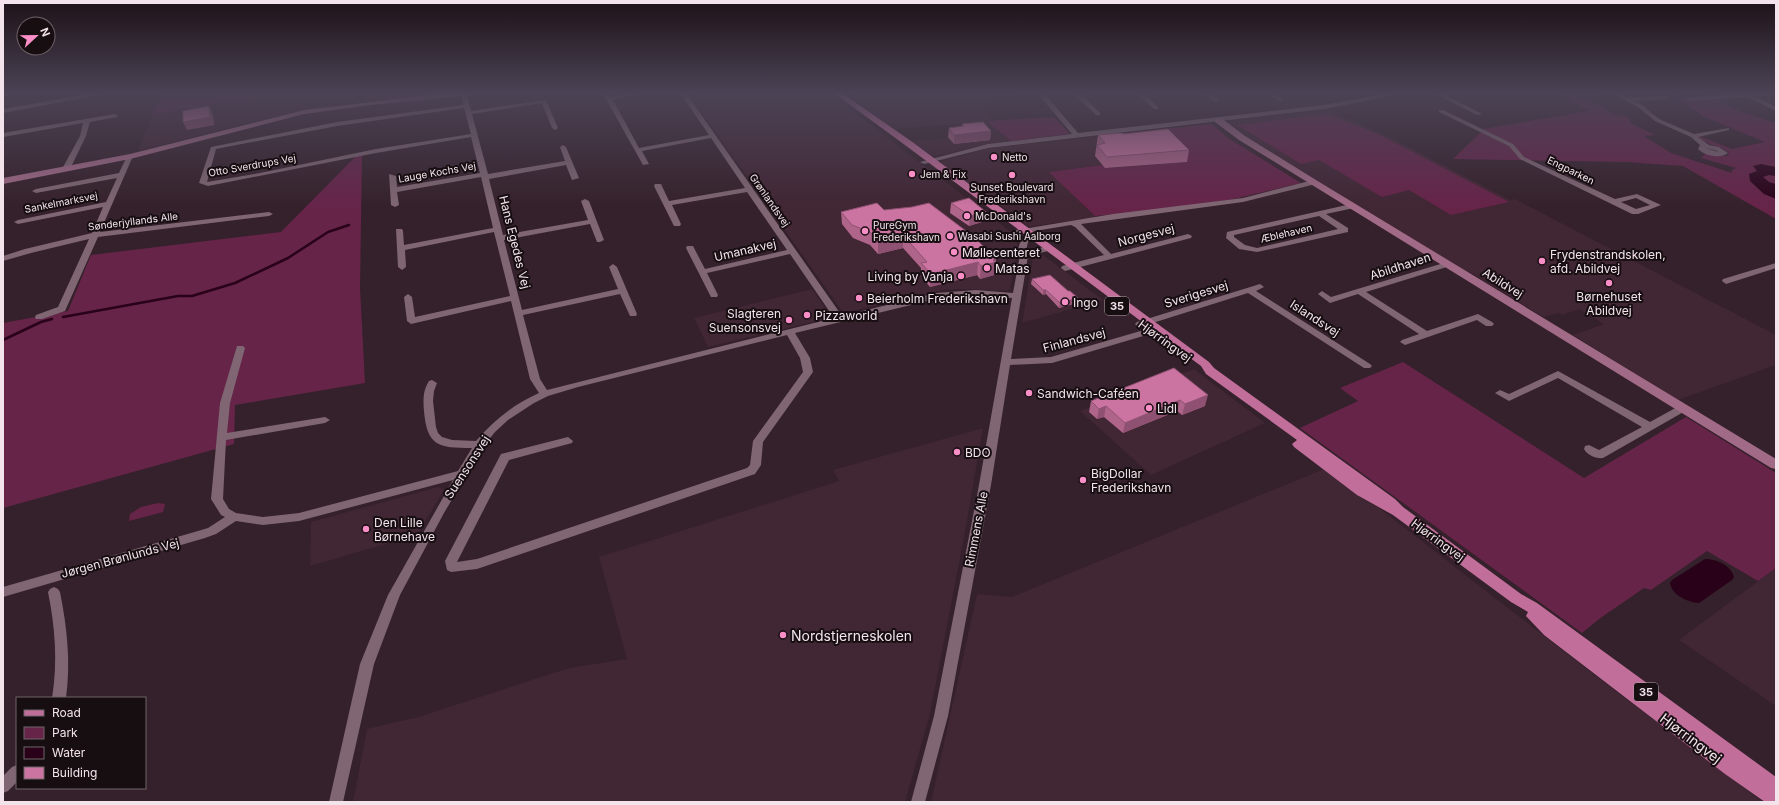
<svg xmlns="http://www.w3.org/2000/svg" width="1779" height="805" viewBox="0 0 1779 805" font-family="Inter,sans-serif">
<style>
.built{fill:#412634}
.green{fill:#662449}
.water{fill:#290219}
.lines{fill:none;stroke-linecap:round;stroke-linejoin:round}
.stream{stroke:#290219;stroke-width:2.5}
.street{fill:#7f6672;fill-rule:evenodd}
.secondary{fill:#a16a86;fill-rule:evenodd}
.primary{fill:#c26e9b;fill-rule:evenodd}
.wall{fill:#af648a}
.shaded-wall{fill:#8e5171}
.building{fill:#cb74a1;stroke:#8e5171}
.poi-dot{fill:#fa8fc7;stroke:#170e12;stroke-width:1.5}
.labels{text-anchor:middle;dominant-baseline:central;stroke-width:4;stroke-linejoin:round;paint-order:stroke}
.far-poi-label{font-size:10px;fill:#f3e4eb;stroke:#170e12;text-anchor:start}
.far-street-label{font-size:10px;fill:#f3e4eb;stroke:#170e12}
.shield{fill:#170e12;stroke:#b1a4aa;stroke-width:1}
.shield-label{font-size:11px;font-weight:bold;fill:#f3e4eb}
.street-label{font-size:12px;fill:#f3e4eb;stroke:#170e12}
.poi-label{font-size:12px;fill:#f3e4eb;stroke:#170e12;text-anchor:start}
.near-poi-label{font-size:14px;fill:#f3e4eb;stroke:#170e12;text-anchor:start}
.near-street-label{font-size:14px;fill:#f3e4eb;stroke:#170e12}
</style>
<rect width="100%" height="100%" fill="#35212b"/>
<g class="built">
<polygon points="276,93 447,93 345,104 304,110 263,119 138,151 152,115"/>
<polygon points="688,93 830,94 1015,235 1018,246 1010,289 1006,291 960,289 942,290 848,312 842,311"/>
<polygon points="846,93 1036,93 1036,94 989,98 996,106 982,107 993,120 986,121 1011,141 988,144 935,156 931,155 911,141 949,138 948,137 963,135 972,123 895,129"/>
<polygon points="1327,110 1386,135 1510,200 1515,199 1776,335 1776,365 1678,400 1573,335 1604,324 1579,309 1562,315 1559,313 1543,317 1480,277 1462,269 1240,134 1225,122"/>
<polygon points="1154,130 1187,162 1109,168 1103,165 1050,172 1096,217 1028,227 1010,212 987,197 939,162 990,148"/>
<polygon points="1043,255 1103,300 1022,323 1033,257"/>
<polygon points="812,289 830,315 825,319 763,334 762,332 757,333 758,335 708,347 694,318"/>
<polygon points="1194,369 1265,423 1151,475 1080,411"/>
<polygon points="983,428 965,532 930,714 905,802 353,802 367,729 418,717 569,668 627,659 599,557 839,481 833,470"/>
<polygon points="1324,469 1364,500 1378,507 1597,677 1763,802 931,802 977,594 1012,597"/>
<polygon points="438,487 444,490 417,535 310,566 311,522"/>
<polygon points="1776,568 1776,706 1679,640"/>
</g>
<g class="green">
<polygon points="178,93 276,93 152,115 161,95"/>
<polygon points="1560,93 1610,94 1584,96 1611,113 1628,117 1632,124 1655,135 1644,136 1671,153 1732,173 1731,171 1736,168 1701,158 1706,153 1727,156 1729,153 1722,148 1710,144 1699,138 1699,136 1732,149 1765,142 1702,116 1693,109 1666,93 1674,93 1687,100 1715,98 1739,111 1776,123 1776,219 1683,166 1627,162 1453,159 1484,129 1588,111"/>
<polygon points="1327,114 1378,134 1509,202 1451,215 1409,190 1382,197 1319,160 1301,164 1237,125"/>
<polygon points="1054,117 1069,133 1068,134 1011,141 986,121"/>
<polygon points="1212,124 1228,138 1301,183 1234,199 1152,211 1095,216 1049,172 1103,165 1109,168 1186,162 1154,130"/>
<polygon points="362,155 360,288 365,383 235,405 234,444 3,508 3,323 68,311 91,255 281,232 356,156"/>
<polygon points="1403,362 1584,478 1686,417 1776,473 1776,568 1758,581 1707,551 1651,590 1644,588 1599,619 1582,633 1300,428 1358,401 1340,388"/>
<polygon points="158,503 165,504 163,512 129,521 130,514 141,507"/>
</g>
<g class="water">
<polygon points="1761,164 1776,167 1776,176 1769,175 1763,177 1769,182 1776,184 1776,199 1764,194 1750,181 1749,174 1757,171 1753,166"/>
<path d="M1705 559C1716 559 1731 565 1734 577L1732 580 1699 603C1688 602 1672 596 1670 583L1672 580Z"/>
</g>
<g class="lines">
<g class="stream">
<polyline points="63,317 178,296 192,296 235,283 288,258 328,232 349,225"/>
<polyline points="3,340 41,322 52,319"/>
</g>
<g class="street">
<polygon points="3,93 10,93 3,96"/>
<polygon points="94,93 110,93 3,113 3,109"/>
<path d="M461 93 467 94 471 111 546 100 558 128 555 130 552 128 542 103 472 114 488 174 565 161 560 147 563 145 566 147 579 178 572 180 566 165 489 179 503 235 588 220 581 201 585 199 589 201 604 240 600 242H597L590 224 504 240 522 310 618 289 609 267 613 264 617 267 637 314 636 316H630L620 294 523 315 540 379 547 390 834 318 790 254 707 273 718 295 717 297H711L686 248 687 246H693L705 269 787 250 747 192 672 205 681 224 680 226H674L654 186 655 184H661L669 201 745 188 711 138 642 151 649 164 643 165 606 99 604 95 606 93 609 94 611 97 630 93H646L613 100 639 148 709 135 680 93H686L842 316 936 293 976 290 1013 293 1020 255 1018 252C1019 241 1023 236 1033 234L1037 236 1028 242 1026 251 1049 246 1053 248 1052 250 1028 256 1011 359 1051 357 1144 330 1147 329 1152 332 1150 334 1052 363 1010 365 991 485 948 716 925 802H911L934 716 979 485 1012 298 976 296 936 299 795 333 810 358 813 372 763 442 761 465 755 474 477 569 451 572 447 570 445 561 501 454 568 437 573 441 572 443 509 460 457 562 477 559 747 468 750 465 753 441 803 372 800 358 787 335 578 387 548 396 534 403 508 420 495 432 483 447 444 513 400 595 374 664 343 802H329L360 664 388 595 453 480 299 521 263 525 236 521 216 534 205 538 3 597V587L198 531 208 528 225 517 221 515 211 499 220 403 237 346H243L245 348 230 403 227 433 325 417 330 420 325 423 226 440 223 499 229 509 236 513 263 517 299 513 458 471 472 448C438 448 427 446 424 411 423 400 423 390 429 381L432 380 437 383 434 391 433 401 436 427 438 433 442 437 452 440 476 441C494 420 514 404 539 393L530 379 511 301 411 324 407 321 404 297 408 294 412 297 415 317 510 296 494 232 405 250 406 267 402 270 398 267 396 229H402L403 231 404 245 493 228 481 177 397 192 399 205 395 207 391 205 389 174 396 176 397 187 480 173 471 137 376 153 208 186 199 183 211 147 337 122 463 105ZM464 108 471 134 376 149 260 173 207 182 216 149 221 148 337 126Z"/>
<polygon points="1037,93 1044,93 1078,133 1324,105 1389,93 1405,93 1324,109 988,148 924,164 920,162 988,144 1072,134"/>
<polygon points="1073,93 1080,93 1100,113 1100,115 1096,115"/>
<polygon points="1137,93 1144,93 1158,107 1158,109 1154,109"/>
<polygon points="1203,93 1210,93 1219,101 1214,102"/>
<polygon points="1267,93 1275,93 1284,100 1279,101"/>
<polygon points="1433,93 1442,93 1482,114 1477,115"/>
<path d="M1611 93H1620L1627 97 1668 96V98L1666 99 1634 101 1642 105 1659 119 1694 134 1729 128V130L1698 137 1709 145 1719 147 1728 153C1720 159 1705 156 1698 149L1700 145 1691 137 1655 121 1638 107ZM1705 148 1715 150 1719 152Z"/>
<polygon points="1742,93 1776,93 1775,95 1755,96 1776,107 1776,111 1747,97 1688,101 1685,99 1688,97"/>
<path d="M1439 110H1443L1513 144 1524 157 1615 199 1637 194 1661 205 1638 214H1632L1520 159 1509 146 1439 112ZM1636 198 1650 205 1636 209 1621 202Z"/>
<polygon points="115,114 118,116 117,117 90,122 86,136 70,169 66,171 62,169 80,136 83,123 3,137 3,133"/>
<polygon points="130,154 133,156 100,232 269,212 273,214 269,216 98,237 65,311 42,319 36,319 35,317 36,315 58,307 89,239 31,253 3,261 3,256 25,249 92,233 103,207 18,224 14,222 18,220 106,202 117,178 36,193 32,191 36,189 119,173 127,156"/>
<polygon points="1313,180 1317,182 1316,184 1243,202 1081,224 1111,254 1188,234 1192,236 1191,238 1065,271 1061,268 1062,266 1104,255 1075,227 1071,225 1017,234 1013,232 1017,230 1113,214 1243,198"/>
<path d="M1351 204 1355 206 1354 208 1326 214 1348 228V232L1257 252 1239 249 1226 238 1227 232ZM1319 216 1338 229 1257 248 1245 245 1234 237V235Z"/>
<polygon points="1447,262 1450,262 1450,266 1366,292 1427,331 1478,314 1492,322 1494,324 1492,326 1486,326 1477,320 1405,345 1400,342 1402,340 1419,334 1358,294 1330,303 1318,294 1322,291 1331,297"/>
<polygon points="1776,263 1776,268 1726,284 1722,281 1723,279"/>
<polygon points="1260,284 1264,287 1256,291 1370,364 1372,366 1370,368 1364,368 1248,293 1143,326 1137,326 1135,324 1137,322"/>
<path d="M1558 371 1650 422 1679 406H1687L1688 408 1687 410 1603 458C1596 459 1587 455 1584 449L1585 446 1589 445 1599 450 1642 427 1558 378 1509 401 1495 393 1500 390 1509 394Z"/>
<path d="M54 587 58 589 60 592C67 627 71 662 66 698H52C58 662 55 627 48 592L50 589Z"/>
<polygon points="17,765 17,782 8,791 3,793 3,776 12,767"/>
</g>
<g class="secondary">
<polygon points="445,93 474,93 471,95 371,105 304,114 130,159 3,184 3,178 130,154 304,110"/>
<polygon points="1215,118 1221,118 1245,136 1316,180 1776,459 1776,469 1771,468 1239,140 1215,122"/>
</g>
<polygon class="primary" points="834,93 842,93 911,141 1209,362 1214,368 1395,499 1403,507 1521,594 1537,603 1776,777 1776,802 1765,802 1725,774 1544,635 1526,616 1528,612 1511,602 1393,515 1357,495 1294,447 1292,444 1297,440 1206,374 1201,366 905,145"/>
</g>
<g class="wall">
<polygon points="962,124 991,131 990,140 954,144 948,137 949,128 962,127"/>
<polygon points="1124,134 1189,150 1187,162 1105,168 1095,156 1098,135"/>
<polygon points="951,203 986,212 985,221 969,226 950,213"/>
<polygon points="884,210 996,259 994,275 980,279 977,275 930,287 921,276 921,268 903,248 878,254 870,245 853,238 842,224 841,212"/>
<polygon points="1032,279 1078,298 1077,303 1059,308 1046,294 1043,295 1031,284"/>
<polygon points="1174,368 1205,406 1182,415 1177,411 1123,433 1104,417 1097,419 1089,412 1091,401"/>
</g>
<g class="shaded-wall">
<polygon points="209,106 213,115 214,125 187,130 183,122"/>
<polygon points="991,131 990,140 954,144 954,135"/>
<polygon points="986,212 985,221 969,226 970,216"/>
<polygon points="903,235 903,248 878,254 878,241"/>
<polygon points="996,259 994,275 980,279 981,266"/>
<polygon points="978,262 977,275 930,287 931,274"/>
<polygon points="1043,290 1046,290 1046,294 1043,295"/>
<polygon points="1078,298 1077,303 1059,308 1060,303"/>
<polygon points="1208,395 1205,406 1182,415 1185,404"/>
<polygon points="1180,400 1177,411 1123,433 1125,423"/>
<polygon points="1106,406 1104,417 1097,419 1099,409"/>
</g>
<g class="building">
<polygon points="209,106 210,117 183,122 183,111"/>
<polygon points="983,122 991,131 954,135 949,128 964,126 962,124"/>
<polygon points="1168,129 1189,150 1107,157 1097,145 1105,143 1098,135 1120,133 1124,134"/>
<polygon points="969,198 986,212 970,216 951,203"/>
<polygon points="877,203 884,210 912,207 929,203 974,237 996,259 993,260 996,262 981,266 978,262 931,274 921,263 927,262 903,235 878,241 870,232 852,225 841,212"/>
<polygon points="1050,275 1068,291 1070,291 1078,298 1060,303 1046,290 1043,290 1032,279"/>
<polygon points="1174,368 1208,395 1185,404 1180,400 1125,423 1106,406 1099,409 1091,401"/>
</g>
<linearGradient id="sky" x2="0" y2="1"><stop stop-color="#1d1218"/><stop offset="0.45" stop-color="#4b4355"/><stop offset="1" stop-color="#4b4355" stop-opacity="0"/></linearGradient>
<rect width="1779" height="206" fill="url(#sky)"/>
<g class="poi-dot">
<circle cx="994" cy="157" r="4"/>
<circle cx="912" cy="174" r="4"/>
<circle cx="1012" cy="175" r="4"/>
<circle cx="967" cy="216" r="4"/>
<circle cx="865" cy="231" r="4"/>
<circle cx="950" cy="236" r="4"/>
<circle cx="954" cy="252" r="4"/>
<circle cx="1542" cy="261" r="4"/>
<circle cx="987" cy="268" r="4"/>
<circle cx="961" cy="276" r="4"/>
<circle cx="1609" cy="283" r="4"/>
<circle cx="859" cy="298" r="4"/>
<circle cx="1065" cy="302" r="4"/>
<circle cx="807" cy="315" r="4"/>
<circle cx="789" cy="320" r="4"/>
<circle cx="1029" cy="393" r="4"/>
<circle cx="1149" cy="408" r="4"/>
<circle cx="957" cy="452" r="4"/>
<circle cx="1083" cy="480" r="4"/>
<circle cx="366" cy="529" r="4"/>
<circle cx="783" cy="635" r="4"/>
</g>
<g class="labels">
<g class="far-poi-label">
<text x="1002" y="157">Netto</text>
<text x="920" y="174">Jem &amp; Fix</text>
<text x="1012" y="187" text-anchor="middle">Sunset Boulevard<tspan x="1012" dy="12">Frederikshavn</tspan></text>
<text x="975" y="216">McDonald's</text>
<text x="873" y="225">PureGym<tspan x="873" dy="12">Frederikshavn</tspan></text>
<text x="958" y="236">Wasabi Sushi Aalborg</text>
</g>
<g class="far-street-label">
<text transform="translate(252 165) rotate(-10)">Otto Sverdrups Vej</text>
<text transform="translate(1571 170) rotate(26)">Engparken</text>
<text transform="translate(437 172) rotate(-10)">Lauge Kochs Vej</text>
<text transform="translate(770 200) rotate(55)">Grønlandsvej</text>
<text transform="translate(61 202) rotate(-11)">Sankelmarksvej</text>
<text transform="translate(133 221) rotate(-7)">Sønderjyllands Alle</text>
<text transform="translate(1286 233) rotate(-13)">Æblehaven</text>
</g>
<g class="shield">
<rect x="1105" y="297" width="24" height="18" rx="3"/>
<rect x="1634" y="683" width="24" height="18" rx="3"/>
</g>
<g class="shield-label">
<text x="1117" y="306">35</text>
<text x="1646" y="692">35</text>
</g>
<g class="street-label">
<text transform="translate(1146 235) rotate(-15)">Norgesvej</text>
<text transform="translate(515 242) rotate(76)">Hans Egedes Vej</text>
<text transform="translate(745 250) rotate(-13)">Umanakvej</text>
<text transform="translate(1400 266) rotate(-18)">Abildhaven</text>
<text transform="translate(1503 283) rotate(32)">Abildvej</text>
<text transform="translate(1196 294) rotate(-17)">Sverigesvej</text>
<text transform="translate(1315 318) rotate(33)">Islandsvej</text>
<text transform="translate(1074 340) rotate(-15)">Finlandsvej</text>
<text transform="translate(1165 341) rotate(36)">Hjørringvej</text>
<text transform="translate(467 467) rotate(-57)">Suensonsvej</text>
<text transform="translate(976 529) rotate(-79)">Rimmens Alle</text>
<text transform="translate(1438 540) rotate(36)">Hjørringvej</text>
<text transform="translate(120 558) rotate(-15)">Jørgen Brønlunds Vej</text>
</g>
<g class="poi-label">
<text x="962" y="252">Møllecenteret</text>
<text x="1550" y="254">Frydenstrandskolen,<tspan x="1550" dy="14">afd. Abildvej</tspan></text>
<text x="995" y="268">Matas</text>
<text x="953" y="276" text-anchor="end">Living by Vanja</text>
<text x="1609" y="296" text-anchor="middle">Børnehuset<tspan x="1609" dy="14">Abildvej</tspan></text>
<text x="867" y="298">Beierholm Frederikshavn</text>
<text x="1073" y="302">Ingo</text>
<text x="781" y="313" text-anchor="end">Slagteren<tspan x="781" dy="14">Suensonsvej</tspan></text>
<text x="815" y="315">Pizzaworld</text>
<text x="1037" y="393">Sandwich-Caféen</text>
<text x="1157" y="408">Lidl</text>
<text x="965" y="452">BDO</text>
<text x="1091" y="473">BigDollar<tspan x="1091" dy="14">Frederikshavn</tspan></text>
<text x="374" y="522">Den Lille<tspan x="374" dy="14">Børnehave</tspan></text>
</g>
<g class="near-poi-label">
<text x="791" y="635">Nordstjerneskolen</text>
</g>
<g class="near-street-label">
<text transform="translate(1691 738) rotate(37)">Hjørringvej</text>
</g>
</g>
<rect width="1779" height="805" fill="none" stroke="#f3e4eb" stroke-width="8"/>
<rect x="16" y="697" width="130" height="92" fill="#170e12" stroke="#6f6469"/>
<rect x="24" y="710" width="20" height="6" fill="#c26e9b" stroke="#6f6469"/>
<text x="52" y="717" font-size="12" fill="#f3e4eb">Road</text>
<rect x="24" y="727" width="20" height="12" fill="#662449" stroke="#6f6469"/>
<text x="52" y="737" font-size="12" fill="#f3e4eb">Park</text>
<rect x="24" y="747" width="20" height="12" fill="#290219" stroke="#6f6469"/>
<text x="52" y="757" font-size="12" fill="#f3e4eb">Water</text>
<rect x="24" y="767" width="20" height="12" fill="#cb74a1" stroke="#6f6469"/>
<text x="52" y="777" font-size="12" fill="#f3e4eb">Building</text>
<g transform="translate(36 36) rotate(68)"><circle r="19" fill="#170e12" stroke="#6f6469"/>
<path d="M0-3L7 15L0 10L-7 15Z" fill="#fa8fc7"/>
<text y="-6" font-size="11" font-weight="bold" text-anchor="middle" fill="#f3e4eb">N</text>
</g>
</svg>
